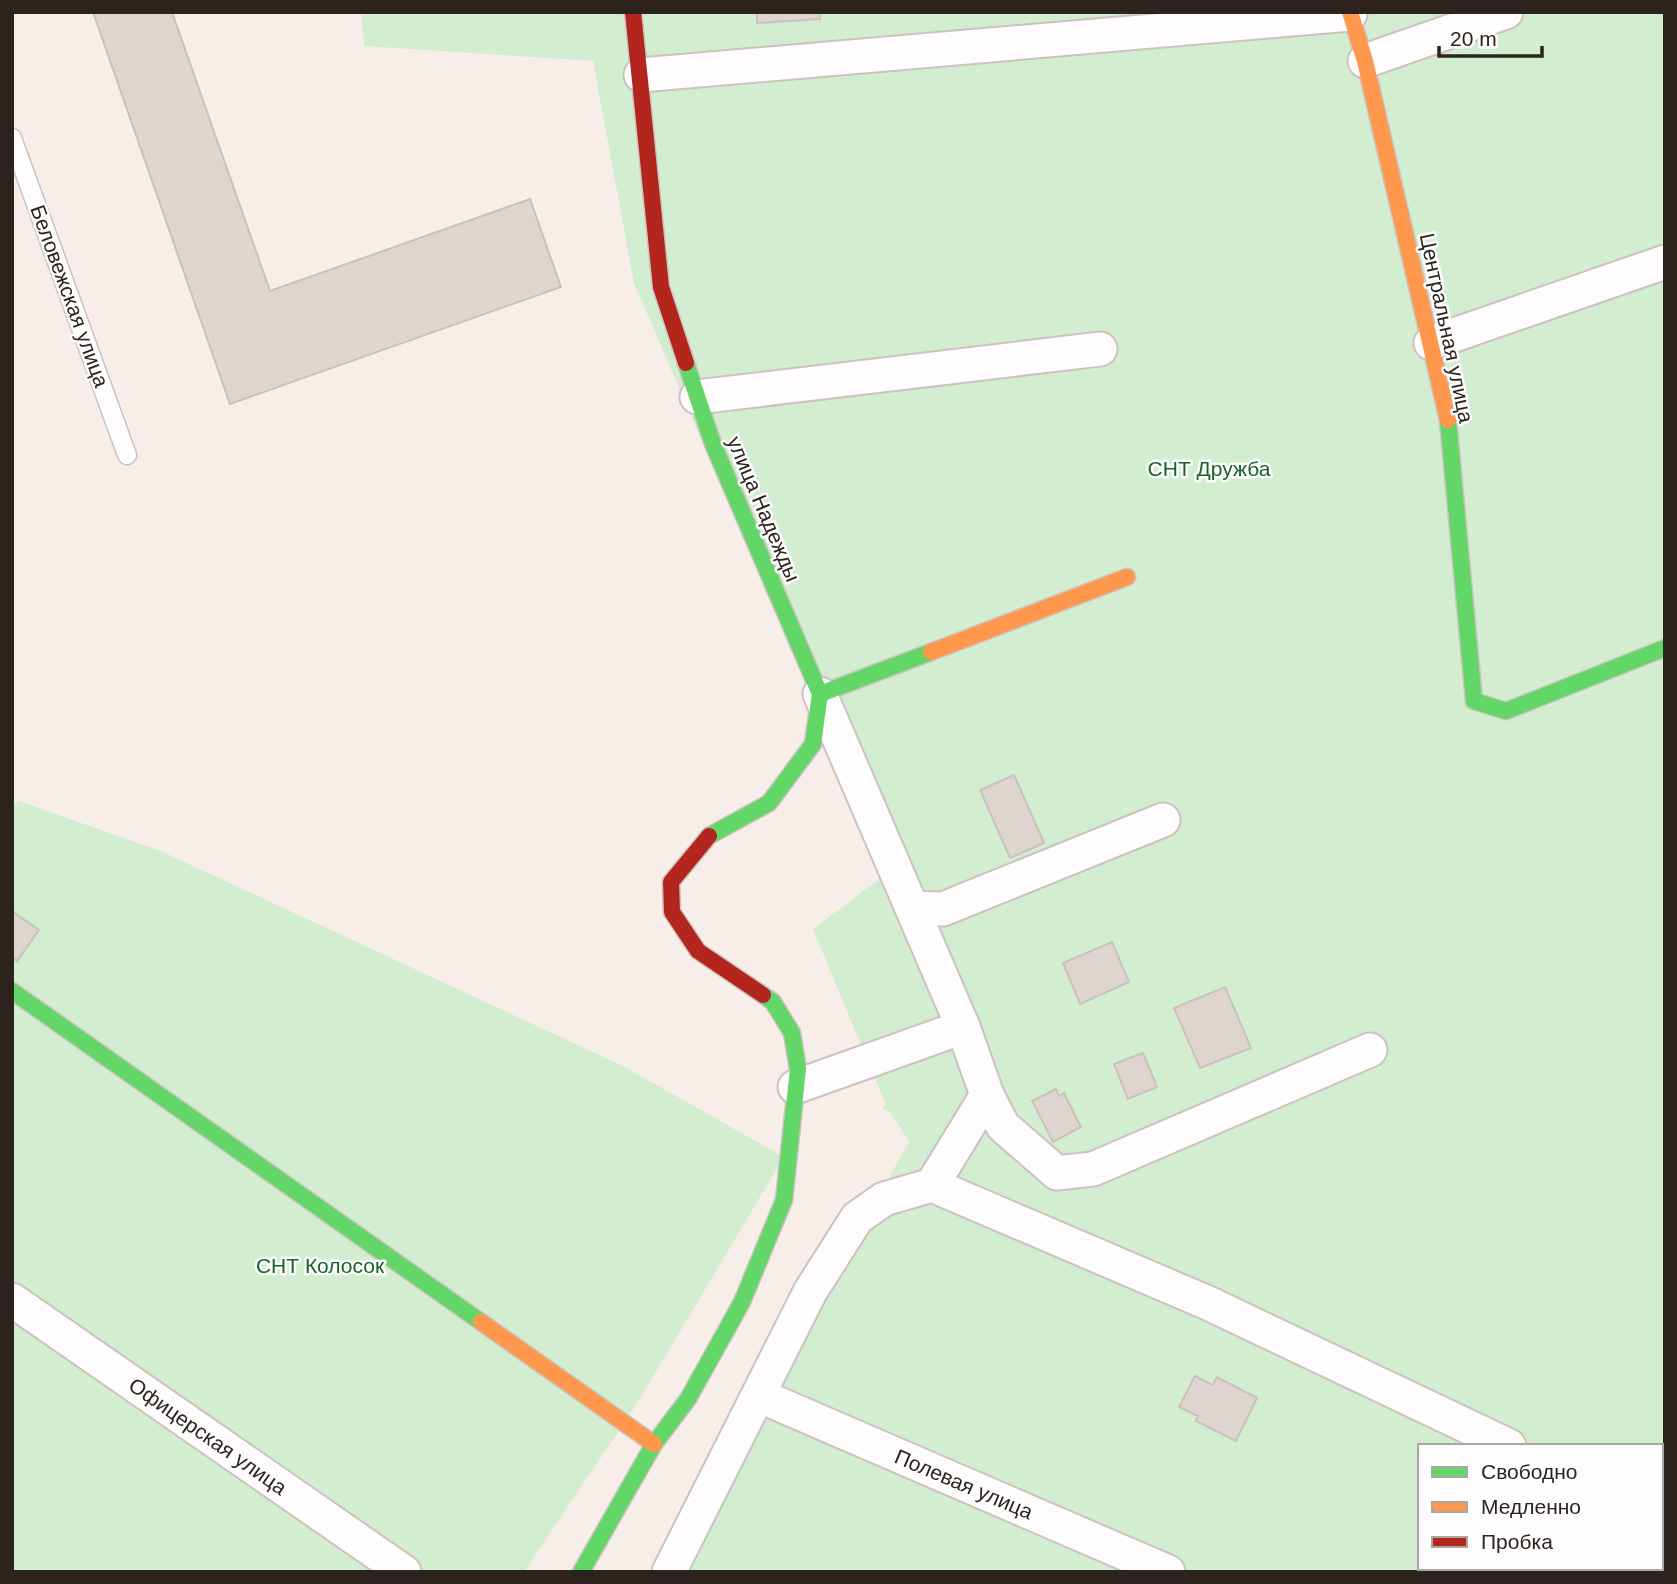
<svg xmlns="http://www.w3.org/2000/svg" width="1677" height="1584" viewBox="0 0 1677 1584" font-family="Helvetica,sans-serif">
<style>
.green{fill:#d2edcf;fill-rule:evenodd}
.building{fill:#ded5d1;stroke:#cbc2be;stroke-width:2}
.lines{fill:none;stroke-linecap:round;stroke-linejoin:round}
.lane-casing{stroke:#ccc3bf;stroke-width:21}
.street-casing{stroke:#ccc3bf;stroke-width:37}
.fast-casing{stroke:#ccc3bf;stroke-width:19}
.slow-casing{stroke:#ccc3bf;stroke-width:19}
.jam-casing{stroke:#ccc3bf;stroke-width:19}
.lane{stroke:#fefcfc;stroke-width:18}
.street{stroke:#fefcfc;stroke-width:33}
.fast{stroke:#63d668;stroke-width:16}
.slow{stroke:#ff974d;stroke-width:16}
.jam{stroke:#b3261e;stroke-width:16}
.labels{text-anchor:middle;dominant-baseline:central;stroke-width:5;stroke-linejoin:round;paint-order:stroke}
.street-label{font-size:21px;fill:#2d231e;stroke:#fdfdfd}
.park-label{font-size:21px;fill:#146428;stroke:#fdfdfd}
</style>
<rect width="100%" height="100%" fill="#f7eeea"/>
<g class="green">
<path d="M361 12H1665V1572H675L909 1141 890 1112 882 1108 886 1105 813 929 887 873 634 283 593 61 364 46ZM1420 1446H1661V1568H1420Z"/>
<polygon points="19,801 163,852 623,1066 784,1157 636,1405 524,1572 12,1572 12,806"/>
</g>
<g class="building">
<polygon points="93,12 172,12 270,291 530,199 561,287 230,404"/>
<polygon points="757,12 819,12 820,19 757,23"/>
<polygon points="1014,775 1044,843 1010,858 980,790"/>
<polygon points="12,911 39,930 17,961 12,957"/>
<polygon points="1112,942 1129,982 1080,1004 1063,963"/>
<polygon points="1225,987 1251,1048 1200,1068 1174,1008"/>
<polygon points="1143,1053 1157,1087 1128,1099 1114,1064"/>
<polygon points="1056,1089 1059,1096 1064,1093 1081,1127 1053,1142 1032,1101"/>
<polygon points="1195,1376 1213,1385 1217,1377 1257,1398 1236,1441 1196,1421 1198,1416 1179,1407"/>
</g>
<g class="lines">
<g class="lane-casing">
<polyline id="lane" points="12,138 127,455"/>
</g>
<g class="street-casing">
<g id="street">
<polyline points="1365,61 1506,12"/>
<polyline points="641,75 1350,14"/>
<polyline points="1431,343 1665,262"/>
<polyline points="697,397 1100,349"/>
<polyline points="912,908 943,909 1163,820"/>
<polyline points="963,1027 987,1095 1003,1126 1057,1173 1093,1169 1370,1050"/>
<polyline points="795,1087 963,1027 820,694"/>
<polyline points="932,1185 1208,1303 1509,1446"/>
<polyline points="12,1300 404,1572"/>
<polyline points="760,1396 1168,1572"/>
<polyline points="1661,1517 1665,1518"/>
<polyline points="669,1572 810,1292 857,1218 884,1199 932,1185 987,1095"/>
</g>
</g>
<g class="fast-casing">
<g id="fast">
<polyline points="686,363 713,444 820,694 931,652"/>
<polyline points="1448,420 1474,701 1506,711 1665,648"/>
<polyline points="709,836 769,803 813,744 820,694"/>
<polyline points="12,991 481,1322"/>
<polyline points="581,1572 654,1444 688,1399 742,1302 784,1200 798,1069 792,1033 773,1002 763,995"/>
</g>
</g>
<g class="slow-casing">
<g id="slow">
<polyline points="1350,12 1365,61 1448,420"/>
<polyline points="931,652 1127,577"/>
<polyline points="481,1322 654,1444"/>
</g>
</g>
<g class="jam-casing">
<g id="jam">
<polyline points="633,12 661,287 686,363"/>
<polyline points="709,836 671,882 672,912 698,951 763,995"/>
</g>
</g>
<use href="#lane" class="lane"/>
<use href="#street" class="street"/>
<use href="#fast" class="fast"/>
<use href="#slow" class="slow"/>
<use href="#jam" class="jam"/>
</g>
<g class="labels">
<g class="street-label">
<text transform="translate(70 296) rotate(70)">Беловежская улица</text>
<text transform="translate(1447 328) rotate(78)">Центральная улица</text>
<text transform="translate(764 509) rotate(67)">улица Надежды</text>
<text transform="translate(208 1436) rotate(35)">Офицерская улица</text>
<text transform="translate(964 1484) rotate(23)">Полевая улица</text>
</g>
<g class="park-label">
<text x="1209" y="468">СНТ Дружба</text>
<text x="320" y="1265">СНТ Колосок</text>
</g>
</g>
<rect width="1677" height="1584" fill="none" stroke="#2d231e" stroke-width="28"/>
<rect x="1418" y="1444" width="245" height="126" fill="#fdfdfd" stroke="#aaa6a4" stroke-width="2"/>
<rect x="1432" y="1467" width="35" height="10" fill="#63d668" stroke="#aaa6a4" stroke-width="2"/>
<text x="1481" y="1479" font-size="21" fill="#2d231e">Свободно</text>
<rect x="1432" y="1502" width="35" height="10" fill="#ff974d" stroke="#aaa6a4" stroke-width="2"/>
<text x="1481" y="1514" font-size="21" fill="#2d231e">Медленно</text>
<rect x="1432" y="1537" width="35" height="10" fill="#b3261e" stroke="#aaa6a4" stroke-width="2"/>
<text x="1481" y="1549" font-size="21" fill="#2d231e">Пробка</text>
<path d="M1439 46v10h103v-10" fill="none" stroke="#2d231e" stroke-width="3.5"/>
<text x="1450" y="46" font-size="21" fill="#2d231e" stroke="#fdfdfd" stroke-width="5" paint-order="stroke">20 m</text>
</svg>
